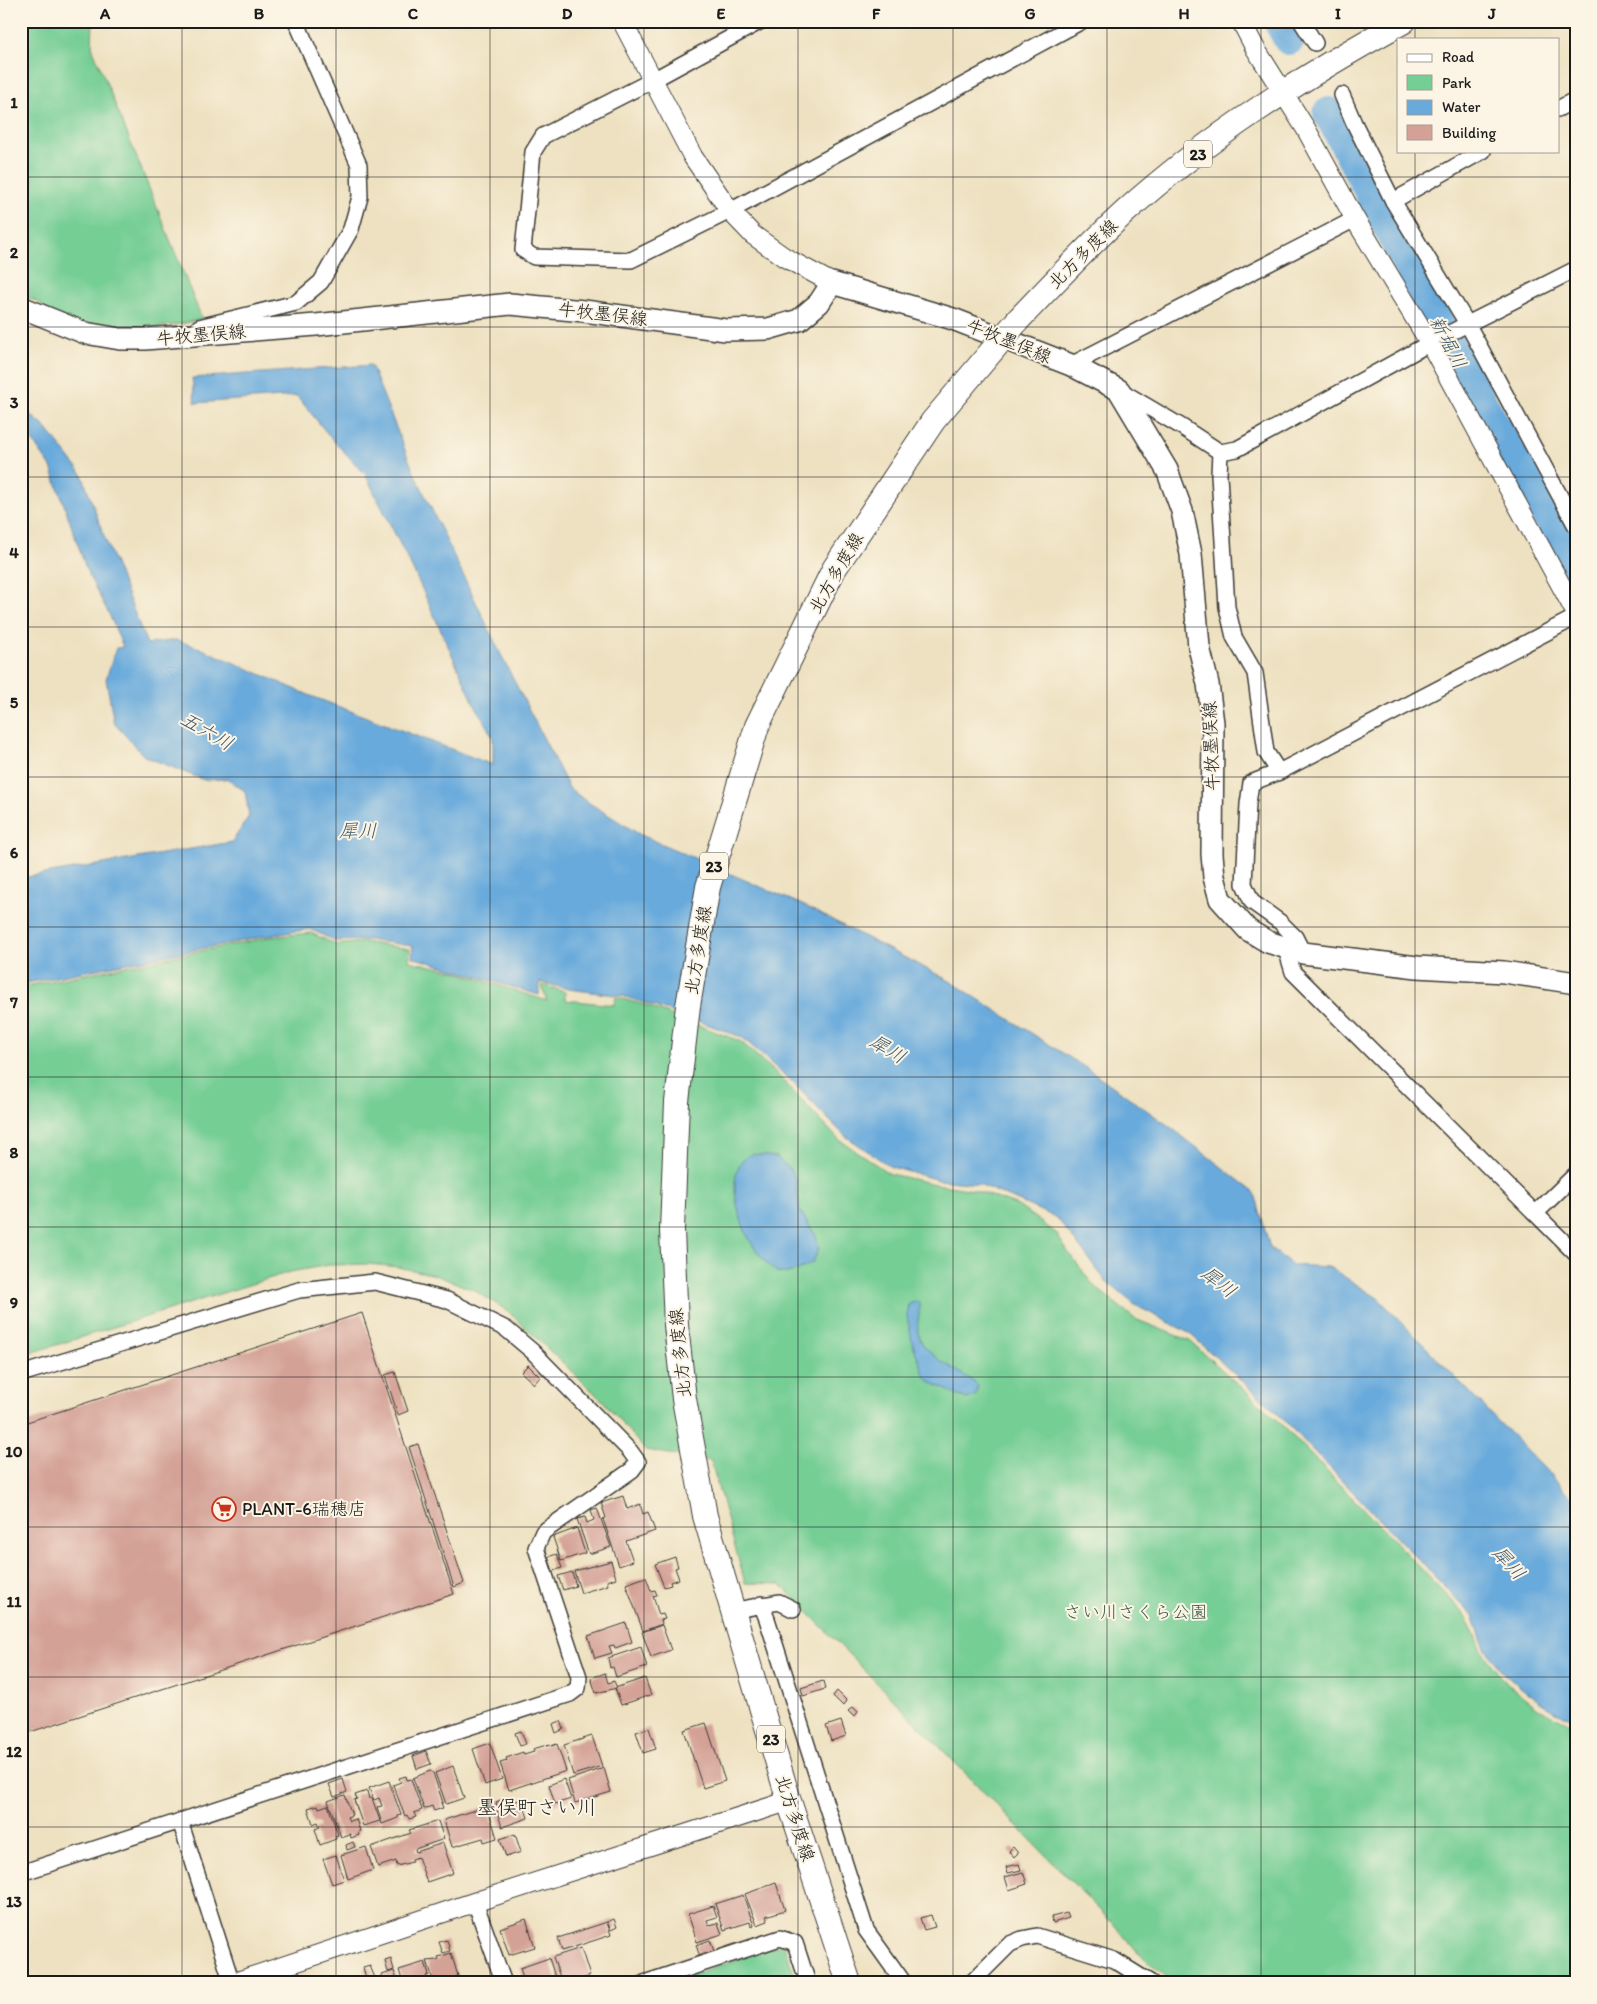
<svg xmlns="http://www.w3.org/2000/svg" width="1597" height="2004" viewBox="0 0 1597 2004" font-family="Itim,'Klee One',sans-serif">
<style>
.green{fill:#75ce94;stroke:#487558}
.water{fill:#69aadc;stroke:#42637c}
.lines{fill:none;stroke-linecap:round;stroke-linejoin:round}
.river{stroke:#69aadc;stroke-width:32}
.building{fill:#d4a196}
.minor-casing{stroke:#3c3a35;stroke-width:18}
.tertiary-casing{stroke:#3c3a35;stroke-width:21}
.secondary-casing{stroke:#3c3a35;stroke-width:24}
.primary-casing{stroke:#3c3a35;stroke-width:26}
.minor{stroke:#fff;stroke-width:15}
.tertiary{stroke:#fff;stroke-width:19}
.secondary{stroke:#fff;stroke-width:21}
.primary{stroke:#fff;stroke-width:24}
.primary-bridge-casing{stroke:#3c3a35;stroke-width:26;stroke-linecap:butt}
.primary-bridge{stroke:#fff;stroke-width:24}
.grid{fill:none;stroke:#1c1c1c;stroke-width:1;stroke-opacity:0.55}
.labels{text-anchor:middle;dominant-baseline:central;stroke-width:4;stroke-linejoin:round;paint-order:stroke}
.shield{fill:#fcf5e5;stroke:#5f5d58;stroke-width:1}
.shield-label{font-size:16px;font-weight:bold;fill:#1c1c1c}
.street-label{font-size:18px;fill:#1c1c1c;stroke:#fcf5e5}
.poi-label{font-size:18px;fill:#1c1c1c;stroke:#fcf5e5;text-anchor:start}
.park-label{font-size:18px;fill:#3b5a46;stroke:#fcf5e5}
.water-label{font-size:19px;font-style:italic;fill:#3b5569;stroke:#fcf5e5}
.quarter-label{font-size:20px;fill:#1c1c1c;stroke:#fcf5e5}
.neatline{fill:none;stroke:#1c1c1c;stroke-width:2}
.grid-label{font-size:16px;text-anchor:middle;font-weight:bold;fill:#1c1c1c}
</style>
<rect width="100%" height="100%" fill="#fcf5e5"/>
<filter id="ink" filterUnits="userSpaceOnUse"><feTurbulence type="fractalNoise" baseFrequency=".02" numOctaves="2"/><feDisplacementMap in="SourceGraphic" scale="10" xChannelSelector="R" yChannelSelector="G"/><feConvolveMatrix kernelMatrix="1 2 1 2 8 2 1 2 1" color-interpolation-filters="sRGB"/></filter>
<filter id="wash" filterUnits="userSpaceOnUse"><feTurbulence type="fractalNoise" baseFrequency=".0096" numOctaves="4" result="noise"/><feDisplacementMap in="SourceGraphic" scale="20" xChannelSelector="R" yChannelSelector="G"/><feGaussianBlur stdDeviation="1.12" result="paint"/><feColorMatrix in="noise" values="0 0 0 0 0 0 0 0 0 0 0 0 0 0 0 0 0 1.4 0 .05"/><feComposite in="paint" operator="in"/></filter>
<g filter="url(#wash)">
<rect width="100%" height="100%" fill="#eee1c1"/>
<g class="green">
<polygon points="21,21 93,21 92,47 202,319 181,324 140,329 106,330 53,318 40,303 21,295"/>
<polygon points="311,933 337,945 362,942 410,949 409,961 454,971 547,1001 542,988 543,985 565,992 565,1000 614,1005 616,997 647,1006 740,1041 775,1072 838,1139 890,1174 930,1183 974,1190 1018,1206 1056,1233 1068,1252 1094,1286 1135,1319 1190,1341 1276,1419 1462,1611 1486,1657 1509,1685 1538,1708 1576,1727 1576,1983 1174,1983 1136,1951 1119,1930 780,1584 745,1583 711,1461 645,1450 603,1401 509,1312 474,1290 435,1275 398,1267 369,1264 329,1265 290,1272 21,1356 21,987 271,937"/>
<polygon points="783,1944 798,1983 666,1983"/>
</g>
<g class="water">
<path d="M371 365 413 470 503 659 569 788 586 801 639 834 807 907 950 981 1097 1075 1169 1126 1255 1193 1270 1248 1293 1265 1329 1267 1378 1298 1576 1501V1722C1542 1705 1510 1684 1488 1652 1481 1642 1478 1628 1473 1616L1274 1410 1189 1333 1135 1305 1106 1281 1057 1218 979 1184 939 1180 891 1167 844 1135 793 1083 743 1038 699 1021 623 996 568 989 540 982 539 995 412 957 413 946 370 940 335 941 310 929 261 937 21 984V878L232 842 249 816 245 791 227 779 204 780 144 756 114 723 106 679 116 648 123 647 109 614 88 574 51 467 21 425V406L46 428 82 474 104 536 147 644 176 640 200 648 311 696 493 765V738L473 701 417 578 365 474 331 438 297 396 195 403 192 378Z"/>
<path d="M752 1154 776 1157 791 1170 796 1180 800 1211 816 1236 819 1248 813 1262C802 1268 791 1276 777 1272 774 1271 771 1267 769 1265 759 1255 750 1243 745 1230 736 1209 725 1165 752 1154Z"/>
<path d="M918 1301C922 1314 914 1326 920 1339 930 1360 962 1370 978 1386L976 1395 967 1399 931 1383 924 1375 912 1342 907 1316 909 1304Z"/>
</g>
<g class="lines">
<g class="river">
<polyline points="1279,21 1289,39"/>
<polyline points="1329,113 1466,376 1576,566"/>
</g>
</g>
<g id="blocks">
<g class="building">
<polygon points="362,1313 454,1594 21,1735 21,1424"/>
<polygon points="528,1365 540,1377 534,1384 521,1372"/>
<polygon points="395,1372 408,1411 398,1415 385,1375"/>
<polygon points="418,1444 464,1583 454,1587 409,1447"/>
<polygon points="623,1496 627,1509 640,1504 643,1514 648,1512 655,1531 626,1541 633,1561 619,1566 603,1519 606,1518 601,1503"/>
<polygon points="597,1508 611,1547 589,1554 577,1519 585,1517 587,1523 594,1520 591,1510"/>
<polygon points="577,1528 585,1553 561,1561 553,1537"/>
<polygon points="557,1554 562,1568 553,1571 548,1557"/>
<polygon points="675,1557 678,1567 675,1568 679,1579 670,1582 671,1585 664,1587 655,1564"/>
<polygon points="611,1561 616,1578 607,1581 608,1585 581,1593 574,1571"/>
<polygon points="572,1572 576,1586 563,1590 558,1576"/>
<polygon points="646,1577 651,1591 655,1590 657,1595 653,1596 659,1615 663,1614 665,1619 661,1620 662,1624 643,1631 626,1584"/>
<polygon points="626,1623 632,1642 615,1648 614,1645 609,1646 612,1653 595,1658 588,1636"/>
<polygon points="662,1625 671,1650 651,1657 642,1632"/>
<polygon points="641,1647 647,1667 616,1677 613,1667 610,1668 608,1658"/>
<polygon points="605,1673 608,1683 614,1681 617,1688 596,1693 591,1678"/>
<polygon points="645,1678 651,1695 621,1705 615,1688"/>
<polygon points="823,1681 825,1689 803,1696 801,1688"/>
<polygon points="837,1691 847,1701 843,1706 833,1696"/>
<polygon points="853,1707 858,1712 854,1717 848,1711"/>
<polygon points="561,1721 564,1729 556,1733 553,1724"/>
<polygon points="841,1721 846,1736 831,1741 826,1726"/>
<polygon points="706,1723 725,1781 703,1788 684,1730"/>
<polygon points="649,1728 656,1749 643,1753 636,1732"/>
<polygon points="521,1731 526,1744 520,1746 515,1733"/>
<polygon points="592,1736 602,1766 573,1775 564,1745"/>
<polygon points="490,1743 502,1779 485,1785 473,1749"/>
<polygon points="550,1744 551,1746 557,1744 566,1771 509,1790 500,1763 507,1761 506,1758 523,1752 524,1755 534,1752 533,1749"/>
<polygon points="426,1751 431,1764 417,1769 413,1756"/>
<polygon points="453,1766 464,1798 446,1804 435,1773"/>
<polygon points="604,1768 611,1792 575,1803 568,1780"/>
<polygon points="430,1771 433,1773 443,1803 441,1803 443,1808 434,1811 432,1806 424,1809 413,1778"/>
<polygon points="406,1776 407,1780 411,1779 422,1810 414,1813 416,1817 409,1819 407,1815 405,1816 393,1785 401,1782 399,1778"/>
<polygon points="343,1779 347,1792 334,1797 329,1784"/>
<polygon points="564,1779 571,1799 555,1804 549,1785"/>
<polygon points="389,1781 401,1815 398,1816 398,1818 382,1824 377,1807 382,1806 379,1798 374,1800 369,1788"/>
<polygon points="367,1791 369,1799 372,1798 380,1821 363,1826 354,1800 357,1799 355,1795"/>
<polygon points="345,1795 352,1815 347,1817 349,1821 356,1819 360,1831 358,1832 359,1835 351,1838 350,1834 341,1837 328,1801"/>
<polygon points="507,1798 509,1802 497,1806 496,1802"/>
<polygon points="522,1799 528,1818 502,1827 496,1808"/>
<polygon points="318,1805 319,1808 328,1805 338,1835 335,1836 336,1839 320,1845 315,1829 320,1827 318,1822 313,1824 308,1808"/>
<polygon points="487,1806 497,1838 484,1842 483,1838 452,1847 444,1820"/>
<polygon points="438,1821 444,1839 415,1849 416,1852 443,1843 453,1873 427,1882 418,1857 412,1859 412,1862 397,1866 396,1861 378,1867 371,1847 411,1833 409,1830"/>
<polygon points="515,1834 521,1852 506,1857 500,1839"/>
<polygon points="353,1842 355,1847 347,1850 346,1845"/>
<polygon points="366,1847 373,1870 348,1879 341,1855"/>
<polygon points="1013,1847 1018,1853 1014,1857 1009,1851"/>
<polygon points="336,1855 344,1880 332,1884 323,1859"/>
<polygon points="1019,1864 1021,1870 1008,1873 1006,1867"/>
<polygon points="1023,1872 1027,1884 1009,1890 1005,1877"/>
<polygon points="776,1883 785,1910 766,1916 768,1921 757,1925 745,1894"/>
<polygon points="743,1895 754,1926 751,1927 750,1922 724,1930 715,1904"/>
<polygon points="713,1906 717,1917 707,1920 709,1925 718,1923 722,1934 697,1942 688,1914"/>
<polygon points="1067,1913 1069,1918 1053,1923 1052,1917"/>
<polygon points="931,1915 935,1927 924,1930 920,1918"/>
<polygon points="526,1919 535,1947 509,1955 500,1928"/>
<polygon points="614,1919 617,1927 611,1930 607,1922"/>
<polygon points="607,1922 611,1935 562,1951 558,1938"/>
<polygon points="447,1940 450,1951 443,1953 439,1942"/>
<polygon points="710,1940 714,1951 700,1957 696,1945"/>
<polygon points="581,1948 590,1976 572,1983 571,1981 562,1983 553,1957"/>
<polygon points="451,1953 458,1976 434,1983 427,1961 437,1960 439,1959 438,1957"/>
<polygon points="549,1958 557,1983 520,1983 524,1981 520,1968"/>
<polygon points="391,1959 394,1970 388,1972 385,1961"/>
<polygon points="425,1962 429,1975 426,1976 428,1980 421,1983 403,1983 399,1970"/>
<polygon points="370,1966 375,1978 367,1981 363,1968"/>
<polygon points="394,1971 398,1983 368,1983 382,1978 382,1975"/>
</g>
</g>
</g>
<g filter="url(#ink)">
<use href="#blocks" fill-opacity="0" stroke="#3c3a35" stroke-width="1"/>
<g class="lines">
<g class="minor-casing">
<g id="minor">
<polyline points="761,21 653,80 543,136 533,152 523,250 534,257 631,260 730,211 1082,21"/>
<polyline points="1301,21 1315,43"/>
<polyline points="1342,95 1354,123 1393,201 1468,325 1576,526"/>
<polyline points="1558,109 1576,99"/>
<polyline points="1393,201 1483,151"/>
<polyline points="199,327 296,303 321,282 351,229 360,197 359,165 296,21"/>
<polyline points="1071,365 1355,219"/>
<polyline points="1121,391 1182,427 1220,452 1237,449 1430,343 1576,269"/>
<polyline points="1220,452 1219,475 1227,607 1234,637 1255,673 1266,752 1279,772 1251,783 1248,804 1244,884 1252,902 1280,922 1295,937 1303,953"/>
<polyline points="1279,772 1576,617"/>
<polyline points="1286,949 1293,972 1576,1254"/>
<polyline points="1536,1213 1576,1174"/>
<polyline points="21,1374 299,1290 375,1282 447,1300 506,1329 532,1351 630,1451 638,1462 632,1470 543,1532 536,1548 579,1677 578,1688 570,1694 21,1873"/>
<polyline points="761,1604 767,1619 866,1930 904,1983"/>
<polyline points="732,1611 779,1602 793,1609"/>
<polyline points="180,1821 232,1983"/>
<polyline points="475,1902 504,1983"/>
<polyline points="644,1983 780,1938 795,1943 808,1983"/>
<polyline points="971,1983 1010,1944 1022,1939 1037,1936 1114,1960 1151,1983"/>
</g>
</g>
<g class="tertiary-casing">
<g id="tertiary">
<polyline points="622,21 693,157 730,211 753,235 784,257 832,283"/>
<polyline points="1241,21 1255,48 1306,129 1355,219 1430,343 1576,613"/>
<polyline points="233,1983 475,1902 789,1801"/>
</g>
</g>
<g class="secondary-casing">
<polyline id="secondary" points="21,307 85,333 120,339 145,339 316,325 510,304 584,311 726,330 768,329 799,320 819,303 832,283 953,319 1071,365 1119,390 1167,470 1182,511 1191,554 1199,647 1208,684 1213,723 1212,854 1214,877 1220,899 1248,930 1268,942 1303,953 1417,967 1504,972 1576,983"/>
</g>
<g class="primary-casing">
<g id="primary">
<path d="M1018 320C1053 283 1088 246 1125 212 1209 136 1306 75 1404 21"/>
<polyline points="701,1493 705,1516 789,1801 849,1983"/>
</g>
</g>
<use href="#minor" class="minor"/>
<use href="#tertiary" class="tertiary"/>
<use href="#secondary" class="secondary"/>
<use href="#primary" class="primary"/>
<g class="primary-bridge-casing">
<polyline id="primary-bridge" points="701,1493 684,1399 676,1325 672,1230 677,1102 688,1006 708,887 757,726 834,569 933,421 1018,320"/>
</g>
<use href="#primary-bridge" class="primary-bridge"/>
</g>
</g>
<path class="grid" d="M182 21V1983M336 21V1983M490 21V1983M644 21V1983M798 21V1983M953 21V1983M1107 21V1983M1261 21V1983M1415 21V39M1415 151V1983M21 177H1576M21 327H1576M21 477H1576M21 627H1576M21 777H1576M21 927H1576M21 1077H1576M21 1227H1576M21 1377H1576M21 1527H1576M21 1677H1576M21 1827H1576"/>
<defs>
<g id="supermarket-ring" transform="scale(1.25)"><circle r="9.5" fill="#fcf5e5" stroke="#c8321e" stroke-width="1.5"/><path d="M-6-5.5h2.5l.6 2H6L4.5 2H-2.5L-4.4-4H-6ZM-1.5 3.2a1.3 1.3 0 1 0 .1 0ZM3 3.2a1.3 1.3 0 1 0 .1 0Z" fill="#c8321e"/></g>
</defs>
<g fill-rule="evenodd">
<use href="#supermarket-ring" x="224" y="1509"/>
</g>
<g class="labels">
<g class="shield">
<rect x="1184" y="140.5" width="28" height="27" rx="4"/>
<rect x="700" y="852.5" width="28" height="27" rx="4"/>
<rect x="757" y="1725.5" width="28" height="27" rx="4"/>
</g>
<g class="shield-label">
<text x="1198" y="154">23</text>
<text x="714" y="866">23</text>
<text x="771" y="1739">23</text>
</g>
<g class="street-label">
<text transform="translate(1083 254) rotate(-45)">北方多度線</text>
<text transform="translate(603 314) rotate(7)">牛牧墨俣線</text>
<text transform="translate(201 335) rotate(-5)">牛牧墨俣線</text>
<text transform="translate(1009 341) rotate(22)">牛牧墨俣線</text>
<text transform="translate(836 573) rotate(-60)">北方多度線</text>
<text transform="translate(1211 746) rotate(-92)">牛牧墨俣線</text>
<text transform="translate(698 950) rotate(-81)">北方多度線</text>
<text transform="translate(680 1353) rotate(-96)">北方多度線</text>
<text transform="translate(795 1818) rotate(72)">北方多度線</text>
</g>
<g class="poi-label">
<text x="242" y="1509">PLANT-6瑞穂店</text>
</g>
<g class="park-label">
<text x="1136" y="1612">さい川さくら公園</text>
</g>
<g class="water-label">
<text transform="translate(1448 342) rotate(62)">新堀川</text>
<text transform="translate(207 731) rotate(30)">五六川</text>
<text x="358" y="830">犀川</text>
<text transform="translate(888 1049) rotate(31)">犀川</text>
<text transform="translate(1219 1282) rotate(38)">犀川</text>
<text transform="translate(1509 1563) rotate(48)">犀川</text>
</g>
<g class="quarter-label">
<text x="537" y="1807">墨俣町さい川</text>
</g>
</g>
<rect width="1597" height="2004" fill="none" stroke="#fcf5e5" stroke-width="55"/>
<rect x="1397" y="38" width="162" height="115" fill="#fcf5e5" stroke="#a29e95"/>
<rect x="1407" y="54" width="25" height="8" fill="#ffffff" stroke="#a29e95"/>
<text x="1442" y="62" font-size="15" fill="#1c1c1c">Road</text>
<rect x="1407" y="75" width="25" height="15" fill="#75ce94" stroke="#a29e95"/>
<text x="1442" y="88" font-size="15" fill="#1c1c1c">Park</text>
<rect x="1407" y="100" width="25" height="15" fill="#69aadc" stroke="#a29e95"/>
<text x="1442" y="112" font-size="15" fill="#1c1c1c">Water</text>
<rect x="1407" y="125" width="25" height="15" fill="#d4a196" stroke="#a29e95"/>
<text x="1442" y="138" font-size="15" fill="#1c1c1c">Building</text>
<rect x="28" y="28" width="1542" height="1948" class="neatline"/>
<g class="grid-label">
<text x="105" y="19">A</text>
<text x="259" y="19">B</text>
<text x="413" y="19">C</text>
<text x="567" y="19">D</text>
<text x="721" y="19">E</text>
<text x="876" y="19">F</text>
<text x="1030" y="19">G</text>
<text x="1184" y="19">H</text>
<text x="1338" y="19">I</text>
<text x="1492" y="19">J</text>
<text x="14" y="108">1</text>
<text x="14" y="258">2</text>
<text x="14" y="408">3</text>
<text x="14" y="558">4</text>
<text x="14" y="708">5</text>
<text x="14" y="858">6</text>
<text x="14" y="1008">7</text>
<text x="14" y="1158">8</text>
<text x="14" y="1308">9</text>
<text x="14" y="1457">10</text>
<text x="14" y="1607">11</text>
<text x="14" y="1757">12</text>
<text x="14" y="1907">13</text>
</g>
</svg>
